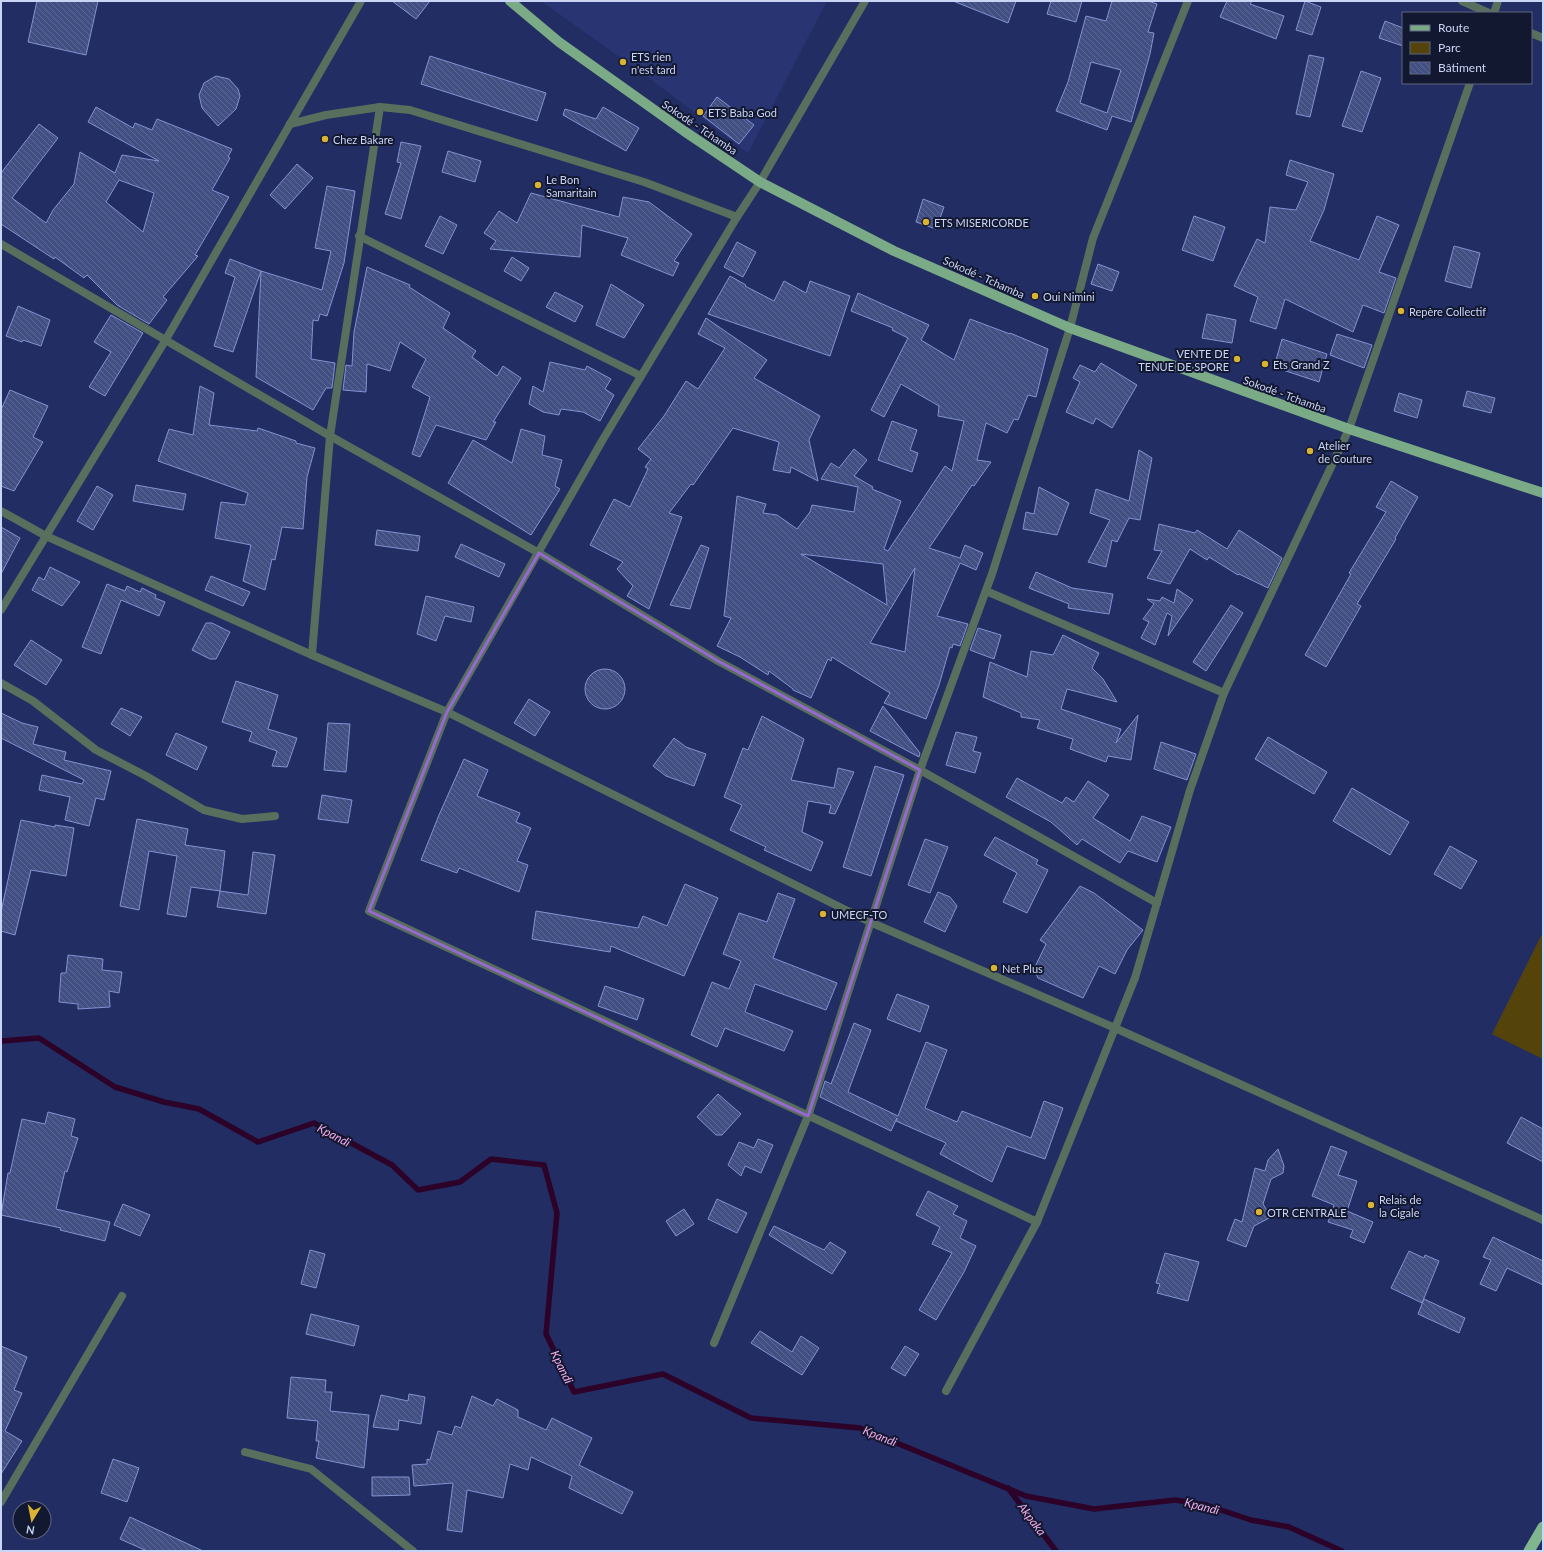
<svg xmlns="http://www.w3.org/2000/svg" width="1544" height="1552" viewBox="0 0 1544 1552" font-family="Lato,sans-serif">
<style>
.built{fill:#293572}
.green{fill:#54440b}
.lines{fill:none;stroke-linecap:round;stroke-linejoin:round}
.stream{stroke:#2c0228;stroke-width:5.5}
.building{fill:url(#building-back-hatch);stroke:#8293d3;fill-rule:evenodd}
.minor{stroke:#586f5d;stroke-width:8}
.primary{stroke:#7aaa86;stroke-width:10}
.trunk{stroke:#80b68e;stroke-width:11}
.marked{fill:none;stroke:#9767d2;stroke-width:3;stroke-linejoin:round}
.poi-dot{fill:#d9b334;stroke:#131831;stroke-width:1.5}
.labels{text-anchor:middle;dominant-baseline:central;stroke-width:4;stroke-linejoin:round;paint-order:stroke}
.poi-label{font-size:11px;fill:#cad5f6;stroke:#131831;text-anchor:start}
.street-label{font-size:11px;fill:#cad5f6;stroke:#131831}
.water-label{font-size:12px;font-style:italic;fill:#f4abea;stroke:#131831}
</style>
<defs>
<pattern id="building-back-hatch" width="6" height="6" patternUnits="userSpaceOnUse"><rect width="6" height="6" fill="#424f83"/><path d="M-1 5l2 2M0 0l6 6M5-1l2 2" fill="none" stroke="#5c6795"/></pattern>
</defs>
<rect width="100%" height="100%" fill="#222d63"/>
<polygon class="built" points="541,1 827,1 748,153 645,75"/>
<polygon class="green" points="1543,932 1543,1059 1492,1034"/>
<g class="lines">
<g class="stream">
<polyline points="1,1041 39,1038 115,1087 164,1102 199,1109 258,1142 314,1123 392,1165 418,1190 460,1182 491,1159 544,1165 557,1213 546,1334 574,1392 663,1374 751,1418 860,1428 1026,1496 1094,1509 1175,1500 1206,1505 1251,1520 1289,1527 1342,1551"/>
<polyline points="1008,1488 1056,1551"/>
</g>
</g>
<g class="building">
<polygon points="37,1 98,1 86,55 28,42"/>
<polygon points="392,1 430,1 416,19"/>
<polygon points="953,1 1016,1 1008,23"/>
<polygon points="1051,1 1082,1 1076,22 1047,14"/>
<path d="M1112 1H1148L1157 4 1148 32 1154 33 1150 54 1131 122 1112 116 1107 130 1056 111 1068 82 1086 16 1106 21ZM1091 62 1121 70 1107 113 1080 103Z"/>
<polygon points="1227,1 1252,1 1250,4 1284,16 1276,39 1220,17"/>
<polygon points="1305,1 1321,7 1312,35 1296,30"/>
<polygon points="1385,21 1403,28 1403,46 1379,38"/>
<polygon points="1309,55 1324,58 1310,117 1296,114"/>
<polygon points="430,56 546,93 537,121 421,84"/>
<polygon points="1361,71 1381,78 1362,132 1342,126"/>
<polygon points="216,76 229,79 238,89 240,96 236,109 218,126 202,108 199,95 204,83"/>
<polygon points="717,97 754,125 739,144 703,116"/>
<path d="M96 107 133 128 135 123 152 130 157 119 232 149 228 157 230 158 212 190 229 197 195 255 198 256 163 297 167 300 149 324 117 305 87 275 84 278 55 257 54 259 1 224V173L39 124 58 138 12 198 46 223 53 210 74 184 80 152 115 173 122 155 159 161 88 122ZM119 180 154 193 143 232 106 202Z"/>
<polygon points="603,107 639,128 626,151 563,115 565,109 596,119"/>
<polygon points="401,142 421,146 401,219 385,214 401,163 397,162"/>
<polygon points="448,151 481,161 475,182 442,172"/>
<polygon points="1290,160 1334,174 1324,210 1310,241 1359,260 1377,216 1399,225 1379,272 1396,278 1384,313 1363,305 1353,332 1285,299 1276,329 1250,321 1258,297 1234,286 1257,239 1265,243 1270,207 1296,210 1308,182 1286,175"/>
<polygon points="297,164 313,178 285,209 270,195"/>
<polygon points="327,186 355,191 344,263 327,316 320,314 318,321 313,320 311,359 335,363 332,388 326,388 313,410 256,377 261,271 233,352 214,346 235,277 225,273 230,259 261,271 322,290 331,251 315,248"/>
<polygon points="531,193 619,217 623,197 649,202 692,234 674,261 679,263 673,276 621,255 628,238 582,225 580,257 490,249 496,241 484,233 499,211 517,223"/>
<polygon points="923,199 944,207 936,229 916,222"/>
<polygon points="440,216 457,225 443,254 425,246"/>
<polygon points="1194,216 1225,227 1213,261 1182,250"/>
<polygon points="737,242 756,252 743,277 724,267"/>
<polygon points="1454,246 1480,253 1471,288 1445,281"/>
<polygon points="512,257 529,268 521,281 504,271"/>
<polygon points="1098,264 1119,272 1112,291 1091,284"/>
<polygon points="367,267 410,285 409,287 450,313 443,328 476,351 472,357 497,376 503,366 521,378 493,422 496,422 486,440 436,425 420,457 412,454 430,397 412,387 426,359 400,342 390,371 367,364 366,392 343,390 346,365 352,366 354,332"/>
<polygon points="730,276 746,285 745,286 774,301 784,281 806,293 810,281 850,296 830,356 708,314"/>
<polygon points="611,284 644,305 624,338 596,325"/>
<polygon points="555,292 583,306 575,322 546,307"/>
<path d="M858 293 929 325 921 340 954 360 970 319 1010 334V333L1048 349 1036 397 1028 395 1018 420 1014 419 1007 433 986 423 977 460 991 462 974 486 972 485 929 548 960 558 965 545 983 553 976 570 960 563 937 616 968 624 960 646 953 644 952 648 950 647 939 685 926 719 884 703 890 693 832 657 831 661 828 659 811 698 793 690V689L769 671 768 675 740 657 717 646 731 618 724 616 737 496 766 504 763 513 777 515 797 529 810 512 812 505 854 512 858 487 821 479 831 463 839 468 854 449 867 460 854 476 873 487 872 489 901 501 884 549 888 551 945 466 952 471 964 421 938 416 939 406 901 384 884 417 871 410 908 338 892 330 893 328 851 311ZM801 554 883 564 887 605ZM915 568 905 652 870 643Z"/>
<polygon points="18,306 50,320 41,346 23,340 22,342 6,336"/>
<polygon points="1207,314 1236,320 1232,343 1202,338"/>
<polygon points="111,315 143,333 105,396 89,387 111,352 94,342"/>
<polygon points="706,318 767,360 754,378 820,416 809,440 818,481 791,467 790,473 773,470 779,442 733,428 693,485 691,484 669,513 682,517 649,609 627,596 633,586 617,569 623,562 590,545 614,499 630,507 648,469 645,467 651,459 638,449 664,416 686,381 698,389 725,348 698,334"/>
<polygon points="1337,334 1372,345 1364,368 1330,355"/>
<polygon points="1282,339 1327,354 1319,382 1274,367"/>
<polygon points="550,362 585,370 587,366 611,379 605,389 614,395 600,421 583,412 561,409 559,415 543,412 529,404 533,386 543,392"/>
<polygon points="1101,363 1137,385 1112,428 1096,418 1093,424 1066,412 1080,382 1073,378 1080,365 1095,372"/>
<polygon points="200,386 214,393 209,425 257,431 258,428 296,441 296,443 315,448 307,477 303,529 282,527 275,560 272,559 265,590 243,581 251,545 215,538 221,502 245,505 248,493 158,461 169,429 193,435"/>
<polygon points="10,390 48,406 33,437 43,442 14,491 1,486 1,410"/>
<polygon points="1467,391 1495,398 1491,413 1463,406"/>
<polygon points="1399,393 1422,400 1417,418 1394,411"/>
<polygon points="892,421 917,430 910,450 918,453 912,472 878,460"/>
<polygon points="521,429 545,436 542,455 562,460 555,486 560,489 531,535 448,483 473,440 512,463"/>
<polygon points="1139,450 1152,458 1140,520 1129,518 1117,542 1112,540 1106,567 1088,562 1110,520 1090,513 1096,489 1129,501"/>
<polygon points="1391,481 1418,497 1395,538 1396,539 1357,604 1361,606 1326,667 1305,655 1351,574 1349,573 1386,512 1376,507"/>
<polygon points="136,485 186,494 183,510 133,501"/>
<polygon points="97,486 113,495 93,530 77,521"/>
<polygon points="1039,487 1069,503 1057,535 1023,529 1026,512 1034,514"/>
<polygon points="1159,524 1195,533 1197,530 1227,549 1239,530 1282,558 1268,588 1239,574 1238,575 1209,557 1207,560 1190,549 1170,584 1147,578 1162,551 1154,550"/>
<polygon points="1,527 20,538 1,574"/>
<polygon points="377,530 420,536 418,551 375,545"/>
<polygon points="461,544 505,564 499,577 455,557"/>
<polygon points="701,545 709,548 690,609 670,605"/>
<polygon points="50,567 80,582 62,606 32,590 39,577 44,580"/>
<polygon points="1036,572 1072,588 1113,594 1109,614 1068,608 1069,604 1029,588"/>
<polygon points="211,576 250,592 243,606 205,590"/>
<polygon points="107,584 125,591 127,586 140,592 142,588 156,595 155,598 165,602 159,616 121,600 101,654 82,647"/>
<polygon points="1177,589 1193,600 1168,636 1172,616 1167,613 1155,645 1141,638 1149,622 1143,619 1154,604 1147,599 1160,601 1162,597 1174,603"/>
<polygon points="426,596 474,607 471,622 445,616 436,641 417,634"/>
<polygon points="1231,605 1243,613 1206,671 1193,662"/>
<polygon points="206,623 212,623 230,632 216,659 210,659 192,650"/>
<polygon points="978,628 1001,635 994,659 970,650"/>
<polygon points="1063,635 1099,653 1092,668 1103,679 1117,702 1067,689 1061,709 1121,729 1116,743 1138,715 1131,760 1108,756 1106,762 1070,749 1073,739 1037,728 1040,720 1021,717 1021,713 983,697 990,662 1027,677 1031,651 1053,655"/>
<polygon points="31,640 62,660 46,685 14,665"/>
<circle cx="605" cy="689" r="20"/>
<polygon points="236,681 278,695 268,729 297,738 287,767 272,766 277,751 249,741 252,732 222,722"/>
<polygon points="529,699 550,712 535,736 514,723"/>
<polygon points="883,706 920,753 919,757 870,731"/>
<polygon points="121,708 142,717 130,736 111,724"/>
<polygon points="1,713 22,723 38,727 33,744 66,752 64,760 111,771 104,800 96,798 89,826 65,820 70,797 39,790 42,775 82,784 84,780 1,738"/>
<polygon points="762,716 804,739 791,780 834,788 838,768 854,772 835,814 829,813 831,805 808,801 802,832 823,842 811,871 764,850 766,847 730,830 742,805 724,797 743,748 748,750"/>
<polygon points="328,723 350,724 346,772 324,770"/>
<polygon points="956,732 977,737 973,751 981,753 975,773 946,765"/>
<polygon points="176,733 207,747 197,770 166,755"/>
<polygon points="1268,737 1327,772 1314,794 1255,759"/>
<polygon points="674,738 686,747 706,754 694,786 666,776 653,766"/>
<polygon points="1161,742 1196,754 1187,780 1154,769"/>
<polygon points="464,759 488,770 477,796 520,813 516,822 531,828 517,861 528,865 519,892 459,868 457,873 421,860 439,815"/>
<polygon points="875,766 904,775 871,876 843,867"/>
<polygon points="1017,778 1062,803 1066,797 1074,802 1088,781 1109,795 1093,818 1130,841 1142,816 1171,827 1157,862 1128,851 1120,863 1082,839 1077,845 1051,822 1006,797"/>
<polygon points="1352,788 1409,822 1390,855 1333,821"/>
<polygon points="322,795 352,800 348,823 318,819"/>
<polygon points="137,819 188,829 185,845 225,851 220,891 191,887 186,917 167,914 177,856 149,851 139,910 120,906"/>
<polygon points="21,820 55,827 55,825 74,828 66,876 31,870 15,935 1,931 1,912"/>
<polygon points="995,837 1038,860 1036,864 1048,870 1027,913 1003,902 1017,873 984,855"/>
<polygon points="925,839 948,847 930,893 908,885"/>
<polygon points="1450,846 1477,861 1461,889 1434,874"/>
<polygon points="253,852 275,855 266,914 217,907 220,891 248,895"/>
<polygon points="685,884 718,898 684,976 611,946 610,952 532,939 536,911 638,928 643,916 667,926"/>
<polygon points="1080,886 1094,893 1143,930 1127,950 1115,974 1099,966 1083,998 1038,978 1034,969 1046,944 1040,940"/>
<polygon points="938,892 950,897 957,906 945,932 924,922"/>
<polygon points="778,893 795,899 773,958 837,983 826,1010 755,984 745,1012 793,1031 784,1051 725,1028 717,1047 691,1035 712,982 729,989 741,961 723,954 739,913 767,922"/>
<polygon points="68,955 103,959 102,970 122,972 119,993 109,991 110,1007 78,1009 78,1004 59,1002 61,973 66,973"/>
<polygon points="605,986 644,999 637,1020 598,1006"/>
<polygon points="897,994 929,1006 920,1032 887,1019"/>
<polygon points="854,1023 871,1030 848,1092 898,1116 926,1042 947,1050 925,1108 957,1122 962,1111 1031,1138 1044,1101 1063,1108 1045,1159 1007,1146 992,1182 940,1154 946,1143 896,1121 897,1118 891,1131 820,1097 825,1081 831,1084"/>
<polygon points="718,1094 741,1114 722,1135 716,1135 697,1117"/>
<polygon points="48,1112 75,1119 71,1136 78,1138 67,1172 65,1171 56,1209 110,1222 105,1241 60,1230 61,1228 1,1215 8,1173 10,1173 22,1119 45,1124"/>
<polygon points="1521,1117 1543,1129 1543,1162 1507,1143"/>
<polygon points="758,1139 773,1145 761,1173 745,1166 741,1176 728,1165 739,1142 754,1148"/>
<polygon points="1331,1146 1347,1152 1338,1175 1357,1181 1347,1211 1373,1222 1364,1243 1350,1237 1353,1230 1328,1222 1334,1205 1312,1196"/>
<polygon points="1278,1149 1284,1166 1283,1173 1271,1179 1263,1204 1271,1217 1254,1226 1246,1247 1227,1240 1235,1219 1242,1222 1255,1168 1265,1171 1268,1160"/>
<polygon points="928,1191 958,1206 953,1214 967,1221 960,1238 976,1246 964,1272 936,1320 919,1310 952,1253 932,1244 940,1227 916,1215"/>
<polygon points="717,1199 747,1213 737,1233 708,1219"/>
<polygon points="123,1204 150,1215 140,1236 114,1225"/>
<polygon points="684,1209 694,1224 676,1236 666,1221"/>
<polygon points="774,1226 824,1250 830,1242 846,1252 832,1274 769,1235"/>
<polygon points="1493,1237 1543,1261 1543,1285 1507,1268 1496,1291 1480,1284 1491,1260 1483,1257"/>
<polygon points="310,1250 325,1254 316,1288 301,1284"/>
<polygon points="1409,1251 1424,1258 1425,1255 1439,1261 1422,1303 1391,1288"/>
<polygon points="1165,1253 1199,1262 1188,1301 1157,1293 1160,1284 1156,1283"/>
<polygon points="1424,1299 1465,1318 1459,1333 1418,1314"/>
<polygon points="311,1314 359,1326 354,1346 306,1334"/>
<polygon points="760,1331 792,1352 801,1336 819,1348 802,1375 751,1343"/>
<polygon points="1,1346 27,1357 14,1390 22,1393 5,1431 22,1441 1,1474"/>
<polygon points="905,1346 919,1354 905,1376 891,1368"/>
<polygon points="291,1377 326,1380 325,1392 332,1392 330,1411 369,1415 364,1468 316,1458 319,1441 316,1441 318,1421 287,1418"/>
<polygon points="409,1394 425,1397 421,1424 399,1420 398,1430 373,1427 381,1395 408,1401"/>
<polygon points="472,1396 493,1406 497,1399 518,1410 518,1417 546,1430 552,1418 592,1438 579,1465 633,1492 622,1514 569,1488 572,1476 531,1457 528,1470 510,1464 503,1498 467,1490 462,1532 447,1530 453,1483 414,1486 412,1465 427,1464 427,1459 430,1460 438,1431 452,1435 455,1426 461,1428"/>
<polygon points="113,1459 139,1468 127,1502 101,1493"/>
<polygon points="372,1477 409,1477 410,1495 372,1496"/>
<polygon points="130,1517 203,1551 147,1551 120,1539"/>
</g>
<g class="lines">
<g class="minor">
<polyline points="865,1 760,182 737,217 602,441 447,712 369,911 1037,1222"/>
<polyline points="1462,1 1489,13"/>
<polyline points="1494,13 1498,1"/>
<polyline points="1531,33 1543,38"/>
<polyline points="290,124 326,115 380,107 410,110 644,182 737,217"/>
<polyline points="359,236 641,376"/>
<polyline points="1,244 330,436 539,553 718,661 920,770 1157,903"/>
<polyline points="1,511 46,536 312,655 447,712 870,922 1115,1028 1543,1220"/>
<polyline points="986,591 1224,693"/>
<polyline points="1,610 165,341 361,1"/>
<polyline points="312,655 330,436 380,107"/>
<polyline points="1,683 33,701 96,750 146,776 204,810 242,819 275,816"/>
<polyline points="714,1343 808,1116 920,770 992,574 1070,328 1093,238 1188,1"/>
<polyline points="946,1391 1037,1222 1115,1028 1135,978 1190,790 1224,693 1349,429 1470,83"/>
<polyline points="245,1452 311,1469 413,1551"/>
<polyline points="1,1502 122,1296"/>
</g>
<polyline class="primary" points="510,1 559,42 684,131 760,182 894,251 1070,328 1349,429 1543,493"/>
<polyline class="trunk" points="1529,1551 1543,1527"/>
</g>
<path class="marked" d="M539 553 718 661 920 770 808 1116 369 911 447 712Z"/>
<g class="poi-dot">
<circle cx="623" cy="62" r="4"/>
<circle cx="700" cy="112" r="4"/>
<circle cx="325" cy="139" r="4"/>
<circle cx="538" cy="185" r="4"/>
<circle cx="926" cy="222" r="4"/>
<circle cx="1035" cy="296" r="4"/>
<circle cx="1401" cy="311" r="4"/>
<circle cx="1237" cy="359" r="4"/>
<circle cx="1265" cy="364" r="4"/>
<circle cx="1310" cy="451" r="4"/>
<circle cx="823" cy="914" r="4"/>
<circle cx="994" cy="968" r="4"/>
<circle cx="1371" cy="1205" r="4"/>
<circle cx="1259" cy="1212" r="4"/>
</g>
<g class="labels">
<g class="poi-label">
<text x="631" y="56">ETS rien<tspan x="631" dy="13">n'est tard</tspan></text>
<text x="708" y="112">ETS Baba God</text>
<text x="333" y="139">Chez Bakare</text>
<text x="546" y="179">Le Bon<tspan x="546" dy="13">Samaritain</tspan></text>
<text x="934" y="222">ETS MISERICORDE</text>
<text x="1043" y="296">Oui Nimini</text>
<text x="1409" y="311">Repère Collectif</text>
<text x="1229" y="353" text-anchor="end">VENTE DE<tspan x="1229" dy="13">TENUE DE SPORE</tspan></text>
<text x="1273" y="364">Ets Grand Z</text>
<text x="1318" y="445">Atelier<tspan x="1318" dy="13">de Couture</tspan></text>
<text x="831" y="914">UMECF-TO</text>
<text x="1002" y="968">Net Plus</text>
<text x="1379" y="1199">Relais de<tspan x="1379" dy="13">la Cigale</tspan></text>
<text x="1267" y="1212">OTR CENTRALE</text>
</g>
<g class="street-label">
<text transform="translate(700 127) rotate(34)">Sokodé - Tchamba</text>
<text transform="translate(984 277) rotate(24)">Sokodé - Tchamba</text>
<text transform="translate(1285 394) rotate(20)">Sokodé - Tchamba</text>
</g>
<g class="water-label">
<text transform="translate(334 1135) rotate(28)">Kpandi</text>
<text transform="translate(562 1367) rotate(64)">Kpandi</text>
<text transform="translate(880 1436) rotate(22)">Kpandi</text>
<text transform="translate(1202 1506) rotate(14)">Kpandi</text>
<text transform="translate(1032 1519) rotate(53)">Akpaka</text>
</g>
</g>
<rect width="1544" height="1552" fill="none" stroke="#cad5f6" stroke-width="4"/>
<rect x="1402" y="12" width="130" height="72" fill="#131831" stroke="#5c6480"/>
<rect x="1410" y="25" width="20" height="6" fill="#7aaa86" stroke="#5c6480"/>
<text x="1438" y="32" font-size="12" fill="#cad5f6">Route</text>
<rect x="1410" y="42" width="20" height="12" fill="#54440b" stroke="#5c6480"/>
<text x="1438" y="52" font-size="12" fill="#cad5f6">Parc</text>
<rect x="1410" y="62" width="20" height="12" fill="url(#building-back-hatch)" stroke="#5c6480"/>
<text x="1438" y="72" font-size="12" fill="#cad5f6">Bâtiment</text>
<g transform="translate(32 1520) rotate(190)"><circle r="19" fill="#131831" stroke="#5c6480"/>
<path d="M0-3L7 15L0 10L-7 15Z" fill="#d9b334"/>
<text y="-6" font-size="11" font-weight="bold" text-anchor="middle" fill="#cad5f6">N</text>
</g>
</svg>
